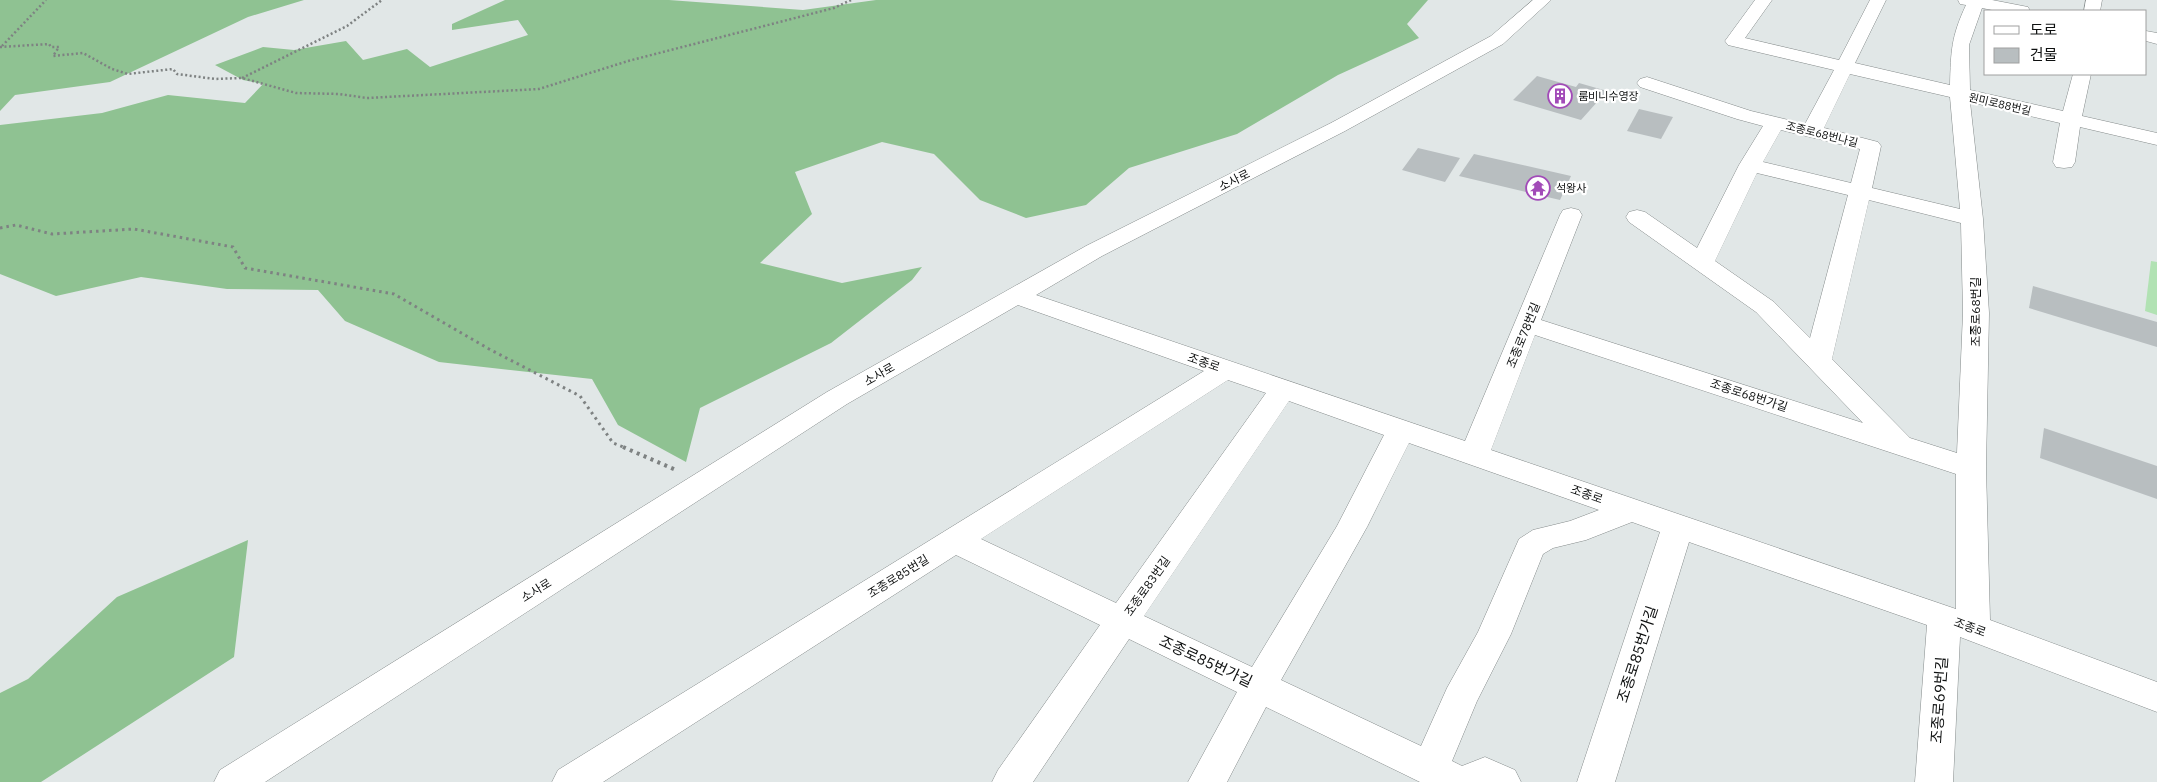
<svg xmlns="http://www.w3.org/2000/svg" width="2157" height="782" viewBox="0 0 2157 782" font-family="'IBM Plex Sans','Noto Sans KR',sans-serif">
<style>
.green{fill:#b1e2b3}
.forest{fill:#8fc292}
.building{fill:#b8bec0}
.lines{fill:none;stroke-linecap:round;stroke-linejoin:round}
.minor-casing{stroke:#858b8b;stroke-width:1}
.path-far2{stroke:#7e8282;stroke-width:2.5;stroke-dasharray:2 2.5;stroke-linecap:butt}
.path-far1{stroke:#7e8282;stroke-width:3;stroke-dasharray:2.5 4;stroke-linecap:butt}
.path{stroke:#7e8282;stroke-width:4;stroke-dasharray:3 4.5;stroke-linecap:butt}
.minor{fill:#fff;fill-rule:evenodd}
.labels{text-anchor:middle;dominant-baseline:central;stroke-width:4.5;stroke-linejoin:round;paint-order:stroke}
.far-poi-label{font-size:11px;fill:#0f1111;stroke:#fff;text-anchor:start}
.far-street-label{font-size:11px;fill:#0f1111;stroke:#fff}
.street-label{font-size:12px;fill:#0f1111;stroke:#fff}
.near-street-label{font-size:15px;fill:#0f1111;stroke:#fff}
</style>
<rect width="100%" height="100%" fill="#e1e7e7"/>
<polygon class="green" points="2151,261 2157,262 2157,315 2145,311"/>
<g class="forest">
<polygon points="0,0 304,0 248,17 110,82 15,95 0,111"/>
<polygon points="505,0 669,0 803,10 876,0 1428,0 1407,24 1419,38 1338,75 1237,134 1129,168 1086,205 1026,218 980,200 934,154 882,142 795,172 812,214 760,263 842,283 922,267 912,280 831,343 700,408 686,462 618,425 592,379 439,362 345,321 318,290 227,289 141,277 56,296 0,274 0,125 102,113 168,95 245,103 263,84 243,80 215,65 263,47 294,50 346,41 363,60 407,49 430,67 528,35 518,20 452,30 452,24"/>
<polygon points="248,540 234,657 41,782 0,782 0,693 28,679 117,597"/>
</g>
<g class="building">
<polygon points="1537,76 1576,87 1579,83 1607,91 1581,120 1513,100"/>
<polygon points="1639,109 1673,117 1661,139 1627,131"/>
<polygon points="1418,148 1460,158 1445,182 1402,170"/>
<polygon points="1474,154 1571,176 1560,200 1459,176"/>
<polygon points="2033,286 2157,322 2157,347 2029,308"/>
<polygon points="2044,428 2157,466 2157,499 2040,458"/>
</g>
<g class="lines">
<g class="minor-casing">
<g id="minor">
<path d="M1533 0H1551L1503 44 1345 131 1102 256 1036 295 1465 441 1560 215 1563 210 1571 208 1579 210 1582 215 1541 320 1863 423 1756 312 1629 222 1626 217 1629 212 1637 210 1645 212 1697 248 1739 165 1763 126 1737 119 1640 87 1637 83 1640 79 1647 77 1751 111 1805 124 1834 70 1728 45 1725 41 1755 0H1772L1745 38 1839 60 1870 0H1886L1855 63 1950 85C1951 51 1951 37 1966 5L1960 4 1958 0H1992L2028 7 2030 11H1997L1982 8 1969 45 1970 90 2063 111 2073 74H2091L2082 116 2157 133V145L2080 127 2075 162 2072 167 2064 168 2056 167 2053 162 2060 123 1970 102 1983 219 1989 313 1986 468 1990 620 2157 682V712L1960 637 1953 782H1915L1927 625 1689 542 1615 782H1577L1660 532 1632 522 1586 540 1553 548 1543 554 1511 634 1477 701 1452 761 1462 766 1485 757 1515 770 1521 782H1420L1266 707 1227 782H1188L1237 692 1129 639 1033 782H992L998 770 1100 625 956 555 603 782H552L558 770 1204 371 1018 305 847 404 265 782H214L220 770 827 392 1086 246 1331 123 1491 36ZM1850 74 1950 97 1960 209 1872 188 1881 146 1878 142 1824 128ZM1781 130 1860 149 1851 183 1763 162ZM1757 173 1848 195 1810 338 1774 302 1715 261ZM1869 200 1961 223 1963 313 1957 453 1910 438 1832 359ZM1535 335 1956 474V609L1491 450ZM1228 380 1266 393 1116 603 981 539ZM1289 401 1384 435 1337 526 1252 667 1144 616ZM1409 443 1599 510 1570 521 1533 530 1519 539 1478 632 1447 688 1421 746 1281 680 1367 527Z"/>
<polygon points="2086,0 2102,0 2100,11 2084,11"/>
<polygon points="2146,31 2157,33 2157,44 2146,41"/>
</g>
</g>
<g class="path-far2">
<polyline points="2,46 46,0"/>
<polyline points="0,47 49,44 51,47 59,47 53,56 83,53 112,69 128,74 173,69 177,74 215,79 242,78 296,93 339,94 367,98 539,89 628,61 834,8 851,0"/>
<polyline points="242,78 347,26 382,0"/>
</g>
<polyline class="path-far1" points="0,228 16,225 52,234 134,229 233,247 245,268 394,294 489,349 580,396 613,443 626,448"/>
<polyline class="path" points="623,447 676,470"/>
<use href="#minor" class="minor"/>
</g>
<defs>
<g id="building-ring" transform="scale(1.25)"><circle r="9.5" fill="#fff" stroke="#a24bb8" stroke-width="1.5"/><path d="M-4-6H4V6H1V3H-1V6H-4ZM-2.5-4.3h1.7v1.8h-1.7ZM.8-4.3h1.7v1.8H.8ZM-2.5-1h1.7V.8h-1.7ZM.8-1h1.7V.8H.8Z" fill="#a24bb8"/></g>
<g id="temple-ring" transform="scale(1.25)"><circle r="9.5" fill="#fff" stroke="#a24bb8" stroke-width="1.5"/><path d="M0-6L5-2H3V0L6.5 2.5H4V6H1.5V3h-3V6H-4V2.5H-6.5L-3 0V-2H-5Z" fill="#a24bb8"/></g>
</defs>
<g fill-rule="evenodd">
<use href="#building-ring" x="1560" y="96"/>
<use href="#temple-ring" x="1538" y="188"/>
</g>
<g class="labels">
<g class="far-poi-label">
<text x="1578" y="96">룸비니수영장</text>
<text x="1556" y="188">석왕사</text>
</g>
<g class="far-street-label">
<text transform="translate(2000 104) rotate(13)">원미로88번길</text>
<text transform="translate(1822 134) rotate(14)">조종로68번나길</text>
</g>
<g class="street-label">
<text transform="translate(1234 180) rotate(-27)">소사로</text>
<text transform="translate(1975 312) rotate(-90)">조종로68번길</text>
<text transform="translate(1523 335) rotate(-68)">조종로78번길</text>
<text transform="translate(1204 362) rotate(19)">조종로</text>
<text transform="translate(879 374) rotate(-30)">소사로</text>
<text transform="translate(1749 395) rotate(18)">조종로68번가길</text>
<text transform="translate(1587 494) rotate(19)">조종로</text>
<text transform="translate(898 576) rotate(-32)">조종로85번길</text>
<text transform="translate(1147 586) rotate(-55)">조종로83번길</text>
<text transform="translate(536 590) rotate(-32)">소사로</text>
<text transform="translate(1970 627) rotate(20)">조종로</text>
</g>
<g class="near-street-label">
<text transform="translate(1637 654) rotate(-72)">조종로85번가길</text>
<text transform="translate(1206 661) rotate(25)">조종로85번가길</text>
<text transform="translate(1939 700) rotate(-86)">조종로69번길</text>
</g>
</g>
<rect x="1984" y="10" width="162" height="65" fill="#ffffff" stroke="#9fa0a0"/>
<rect x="1994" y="26" width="25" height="8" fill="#ffffff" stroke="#9fa0a0"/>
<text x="2030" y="35" font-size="15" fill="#0f1111">도로</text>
<rect x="1994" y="48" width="25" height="15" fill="#b8bec0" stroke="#9fa0a0"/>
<text x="2030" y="60" font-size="15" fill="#0f1111">건물</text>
</svg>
